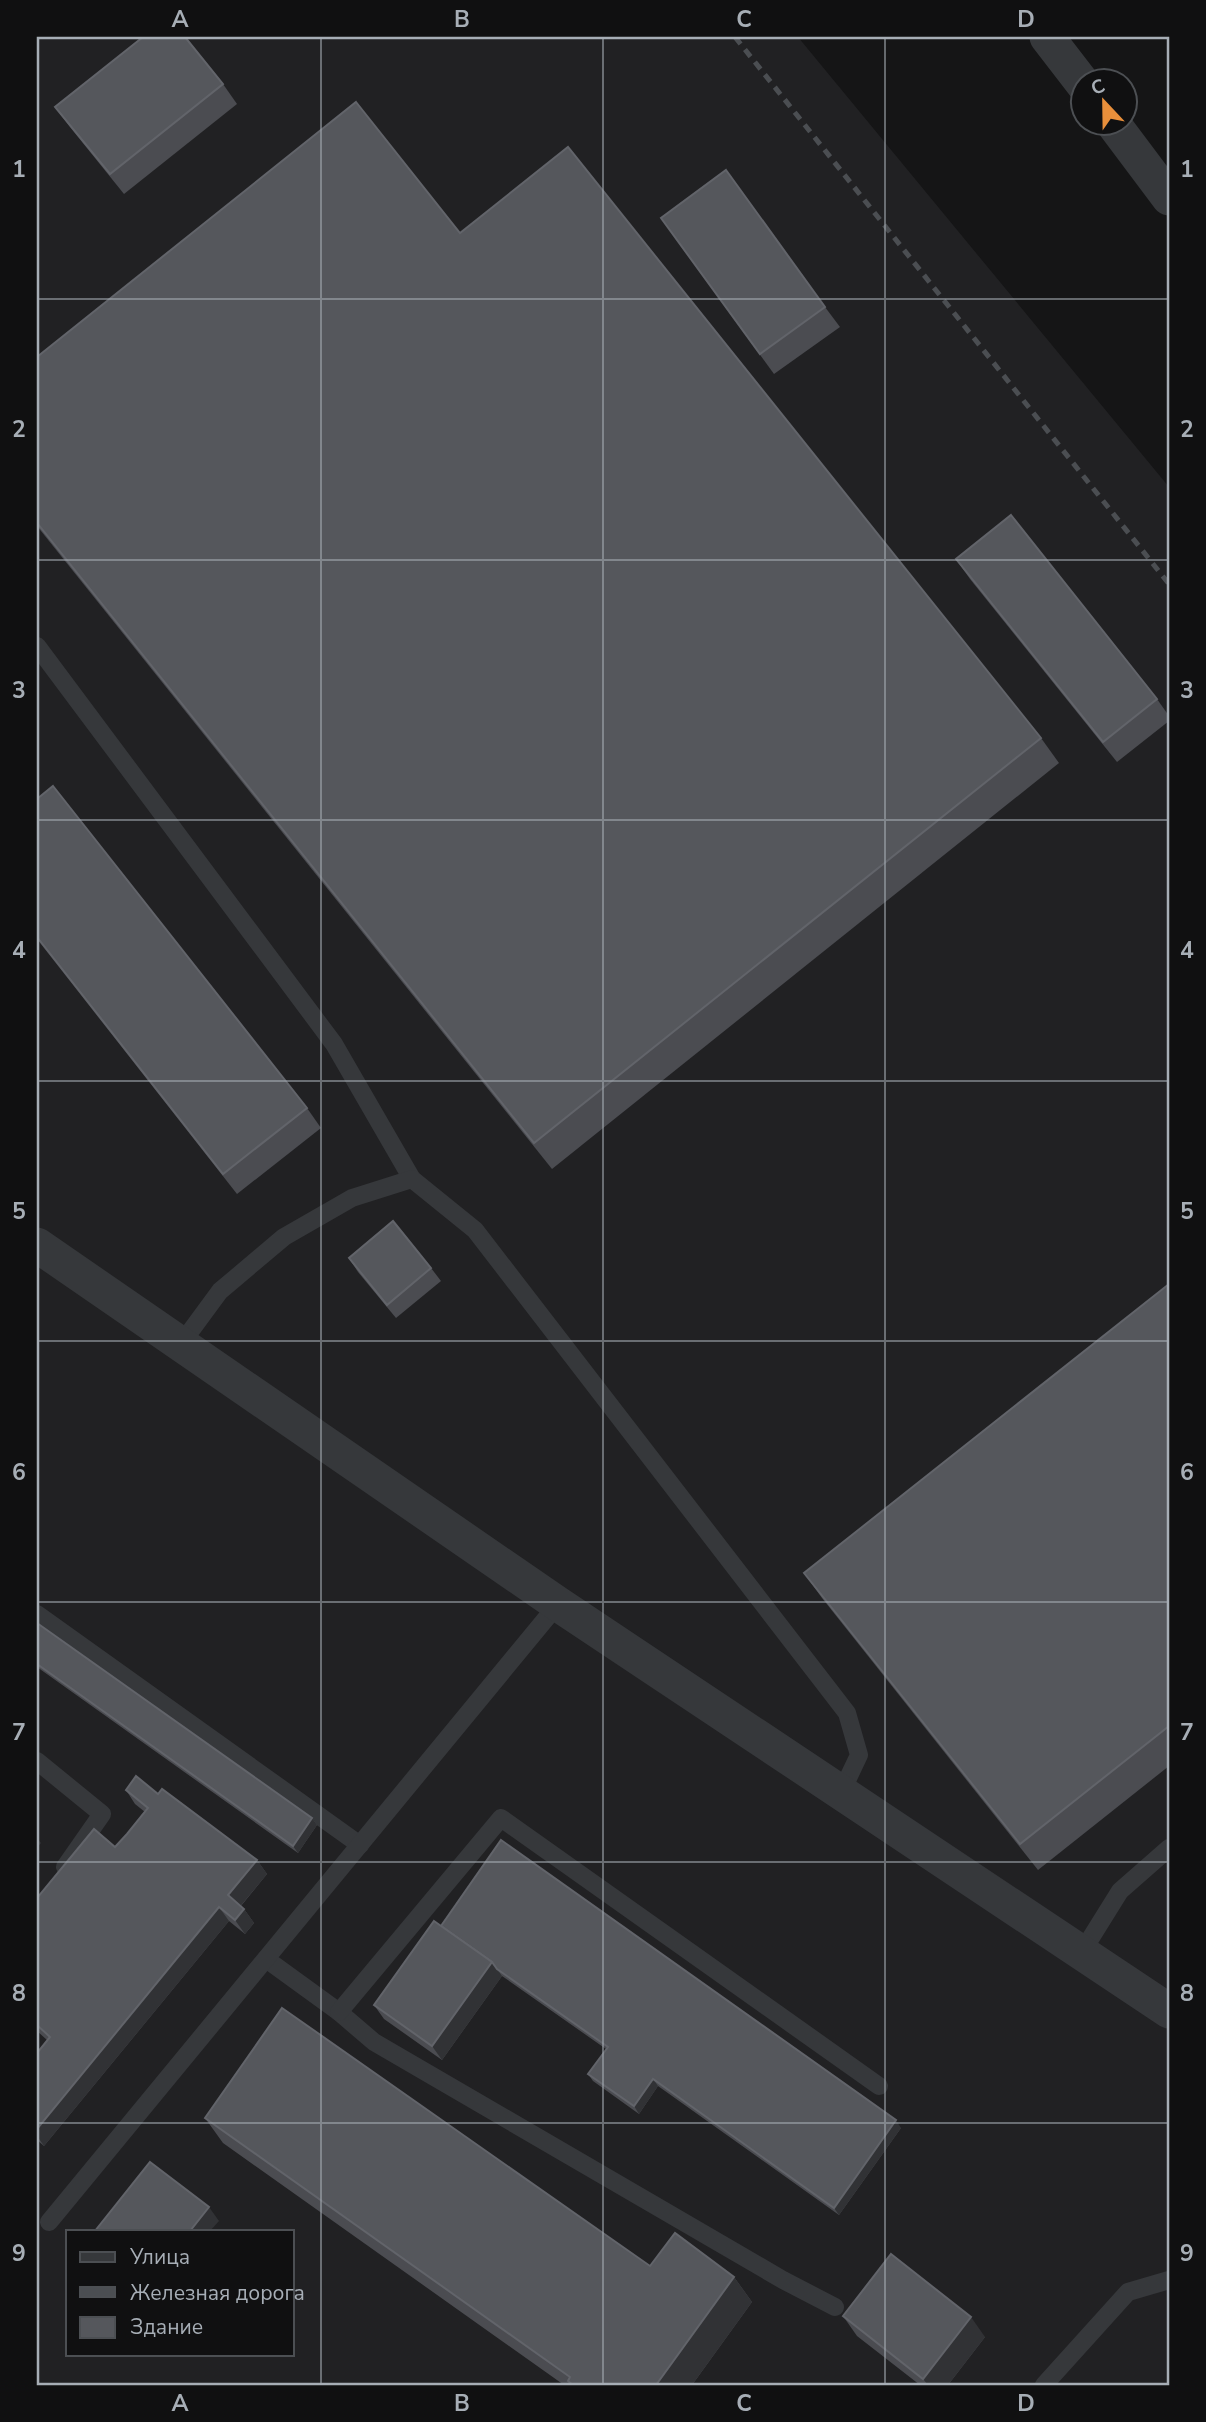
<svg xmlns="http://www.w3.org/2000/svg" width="1206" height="2422" viewBox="0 0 1206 2422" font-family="'Nunito Sans',sans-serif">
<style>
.built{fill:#212123;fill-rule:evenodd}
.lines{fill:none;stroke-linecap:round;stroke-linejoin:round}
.service{stroke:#36383b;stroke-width:18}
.minor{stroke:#36383b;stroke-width:35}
.rail{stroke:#4b4e52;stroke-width:5;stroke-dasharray:9 7;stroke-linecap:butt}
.wall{fill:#4b4c51}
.shaded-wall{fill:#313235}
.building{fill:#55575c;stroke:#62646a;stroke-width:2}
.grid{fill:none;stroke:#a7aeb6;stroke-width:2;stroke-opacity:0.55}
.neatline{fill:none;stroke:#a7aeb6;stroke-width:2.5}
.grid-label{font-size:23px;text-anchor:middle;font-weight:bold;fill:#a7aeb6}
</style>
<rect width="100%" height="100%" fill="#151516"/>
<path class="built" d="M37 37H798L1169 487V2385H37ZM68 2231H292V2354H68Z"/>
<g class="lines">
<g class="service">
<polyline points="37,646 334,1044 412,1179"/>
<polyline points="181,1344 220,1291 284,1237 352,1198 412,1179 475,1230 847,1713 859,1755 841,1793"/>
<polyline points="37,1614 360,1845"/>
<polyline points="37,1761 102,1814 65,1867"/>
<polyline points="1082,1952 1120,1891 1169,1848"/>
<polyline points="266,1959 339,2012 374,2042 783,2280 835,2307"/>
<polyline points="339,2012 501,1818 879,2086"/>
<polyline points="49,2222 558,1604"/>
<polyline points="1044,2385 1128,2292 1169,2280"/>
</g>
<g class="minor">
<polyline points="1047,37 1084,85"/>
<polyline points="1112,122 1169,198"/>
<polyline points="37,1245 558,1604 1169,2011"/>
</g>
<polyline class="rail" points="735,37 1169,584"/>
</g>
<g class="wall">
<polygon points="223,84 237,104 124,194 70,127 55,107"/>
<polygon points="460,233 1041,738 1059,763 552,1169 37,526 37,357"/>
<polygon points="675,238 825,307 840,327 774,374"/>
<polygon points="956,559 1157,699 1169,716 1169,721 1117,762 970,579"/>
<polygon points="37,799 307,1108 321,1128 237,1194 37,939"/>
<polygon points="349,1258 431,1268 441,1281 396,1318 358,1272"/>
<polygon points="1169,1284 1169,1766 1038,1870 822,1598 804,1573"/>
<polygon points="37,1623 312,1818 317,1825 298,1853 37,1667"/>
<polygon points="126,1790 158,1794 257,1860 267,1874 241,1906 244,1909 254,1923 245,1934 229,1921 44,2146 37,2140 37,2053 47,2040 37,2031 37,1898 115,1847 127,1834 145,1812 135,1804"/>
<polygon points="441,1926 901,2128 839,2215 658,2086 639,2114 593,2081 588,2074 606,2049 502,1976 442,2060 384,2019 374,2005"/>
<polygon points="205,2118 650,2266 734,2277 752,2302 692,2385 564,2385 223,2143"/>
<polygon points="843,2316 985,2337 948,2385 920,2385 857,2336"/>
</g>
<g class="shaded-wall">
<polygon points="312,1818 317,1825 298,1853 293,1846"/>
<polygon points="37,1838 41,1843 37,1848"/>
<polygon points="257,1860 267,1874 238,1909 228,1895"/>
<polygon points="219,1907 229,1921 44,2146 37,2136 37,2129"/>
<polygon points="244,1909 254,1923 245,1934 235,1920"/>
<polygon points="492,1962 502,1976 442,2060 432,2046"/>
<polygon points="653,2079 658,2086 639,2114 634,2106"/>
<polygon points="896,2120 901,2128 839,2215 834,2208"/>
<polygon points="209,2207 219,2221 210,2231 190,2231"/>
<polygon points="734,2277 752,2302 692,2385 656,2385"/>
<polygon points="971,2317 985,2337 948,2385 928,2385 923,2379"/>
</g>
<g class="building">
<polygon points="143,37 185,37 223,84 110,174 55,107"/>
<polygon points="356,102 460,233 568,147 1041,738 534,1143 37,523 37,357"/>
<polygon points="726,170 825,307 760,354 661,218"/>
<polygon points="1011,515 1157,699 1103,742 956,559"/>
<polygon points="53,786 307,1108 223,1174 37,937 37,799"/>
<polygon points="393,1221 431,1268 387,1305 349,1258"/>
<polygon points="1169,1284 1169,1726 1020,1844 804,1573"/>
<polygon points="37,1623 312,1818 293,1846 37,1664"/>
<polygon points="136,1776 158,1794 162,1789 257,1860 228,1895 244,1909 235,1920 219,1907 37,2129 37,2053 50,2037 37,2025 37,1898 94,1829 115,1847 127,1834 148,1808 126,1790"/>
<polygon points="501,1840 896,2120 834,2208 653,2079 634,2106 588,2074 608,2047 497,1969 492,1962 441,1926"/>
<polygon points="434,1921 492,1962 432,2046 374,2005"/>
<polygon points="282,2008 650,2266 675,2233 734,2277 656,2385 573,2385 568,2381 570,2377 205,2118"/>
<polygon points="150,2162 209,2207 190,2231 95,2231"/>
<polygon points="891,2254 971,2317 923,2379 843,2316"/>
</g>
<path class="grid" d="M321 37V2385M603 37V2385M885 37V2385M37 299H1169M37 560H1169M37 820H1169M37 1081H1169M37 1341H1169M37 1602H1169M37 1862H1169M37 2123H1169"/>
<rect width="1206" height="2422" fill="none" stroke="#101011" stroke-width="77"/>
<rect x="66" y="2230" width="228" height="126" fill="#101011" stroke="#4c4f53" stroke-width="2"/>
<rect x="80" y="2252" width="35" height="10" fill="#36383b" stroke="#4c4f53" stroke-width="2"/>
<text x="130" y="2264" font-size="21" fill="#a7aeb6">Улица</text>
<rect x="80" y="2287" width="35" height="10" fill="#4b4e52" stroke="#4c4f53" stroke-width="2"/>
<text x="130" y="2300" font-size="21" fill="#a7aeb6">Железная дорога</text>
<rect x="80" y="2317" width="35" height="21" fill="#55575c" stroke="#4c4f53" stroke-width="2"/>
<text x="130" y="2334" font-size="21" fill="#a7aeb6">Здание</text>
<g transform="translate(1104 102) rotate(338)"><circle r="33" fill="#101011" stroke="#4c4f53" stroke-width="2"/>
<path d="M0-5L12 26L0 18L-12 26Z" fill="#e88f3b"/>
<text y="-10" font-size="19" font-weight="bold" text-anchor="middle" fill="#a7aeb6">С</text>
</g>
<rect x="38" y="38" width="1130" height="2346" class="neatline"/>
<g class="grid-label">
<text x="180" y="27">A</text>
<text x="462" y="27">B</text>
<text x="744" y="27">C</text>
<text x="1026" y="27">D</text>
<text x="19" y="177">1</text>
<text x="1187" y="177">1</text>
<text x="19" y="437">2</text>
<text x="1187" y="437">2</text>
<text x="19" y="698">3</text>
<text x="1187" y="698">3</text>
<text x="19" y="958">4</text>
<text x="1187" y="958">4</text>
<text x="19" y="1219">5</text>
<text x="1187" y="1219">5</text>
<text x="19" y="1480">6</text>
<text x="1187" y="1480">6</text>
<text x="19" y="1740">7</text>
<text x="1187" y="1740">7</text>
<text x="19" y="2001">8</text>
<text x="1187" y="2001">8</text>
<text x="19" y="2261">9</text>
<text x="1187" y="2261">9</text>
<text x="180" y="2411">A</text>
<text x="462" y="2411">B</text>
<text x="744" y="2411">C</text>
<text x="1026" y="2411">D</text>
</g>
</svg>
